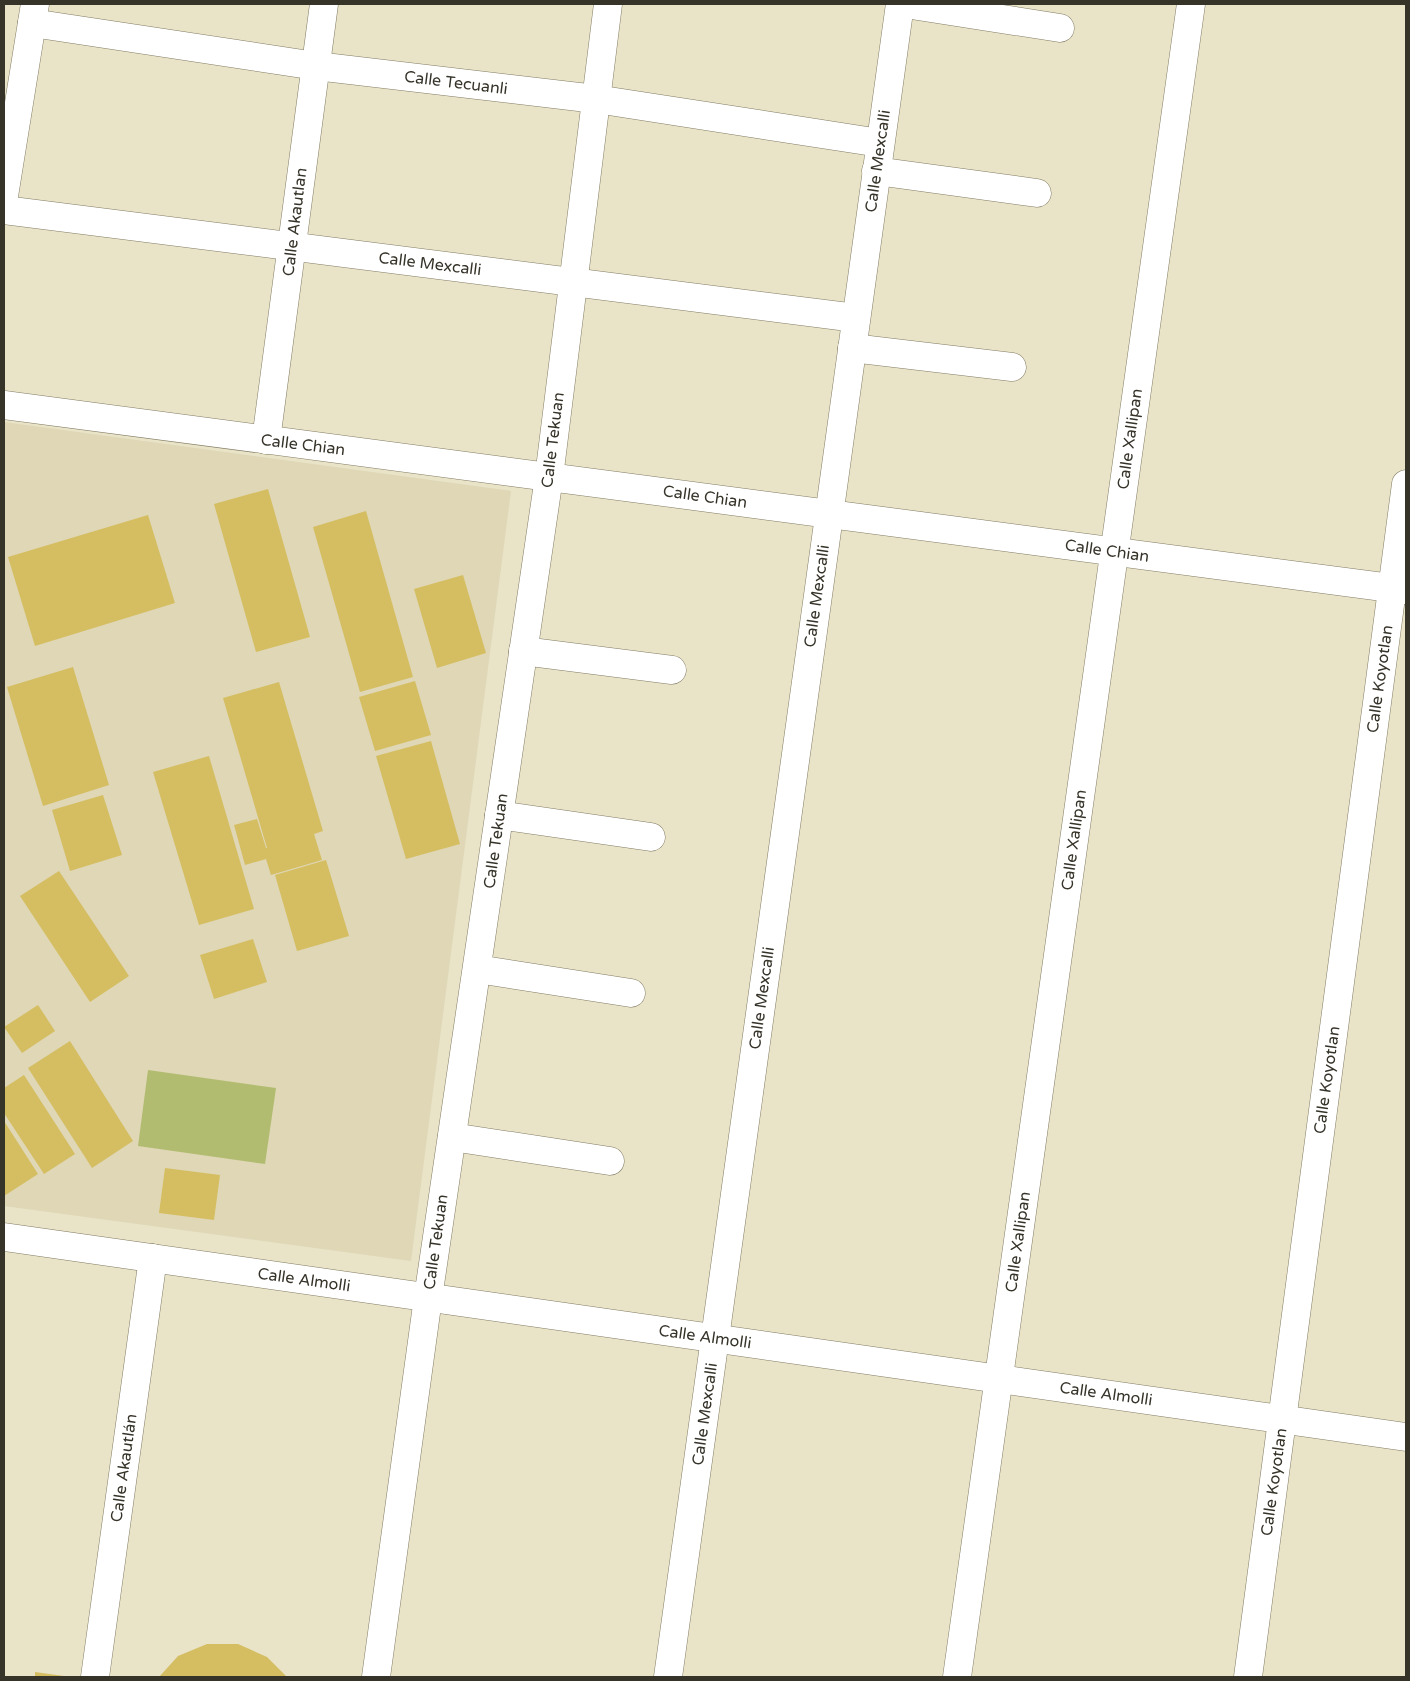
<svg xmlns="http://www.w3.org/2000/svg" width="1410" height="1681" font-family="'Varela Round',sans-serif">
	<rect width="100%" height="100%" fill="#e9e3c8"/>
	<path fill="#dfd7b5" d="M4,422l507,69 -100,770 -407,-55z"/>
	<path fill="#b2bc71" d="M148,1070l128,18 -11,76 -127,-18z"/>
	<g fill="#d5be62">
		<path d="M268,489l42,148 -54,15 -42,-148z"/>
		<path d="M366,511l47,166 -53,15 -47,-165z"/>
		<path d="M148,515l27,88 -140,43 -27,-89z"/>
		<path d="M463,575l23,78 -49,15 -23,-79z"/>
		<path d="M73,667l36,118 -66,21 -36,-119z"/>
		<path d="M415,681l16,54 -56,16 -16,-54z"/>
		<path d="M279,682l44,149 -9,3 8,26 -51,15 -5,-16 -21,6 -11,-40 23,-6 9,29h1l-44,-150z"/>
		<path d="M431,741l29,103 -54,15 -30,-103z"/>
		<path d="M209,756l45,153 -55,16 -46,-153z"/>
		<path d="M103,795l19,60 -52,16 -18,-61z"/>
		<path d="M326,860l23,76 -52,15 -22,-76z"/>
		<path d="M59,871l70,105 -39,26 -70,-106z"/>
		<path d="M253,939l14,43 -53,17 -14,-44z"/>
		<path d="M38,1005l17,26 -33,22 -18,-26z"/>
		<path d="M70,1041l63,100 -41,27 -64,-100z"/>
		<path d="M24,1075l51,79 -31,20 -40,-61v-25z"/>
		<path d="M4,1121l34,53 -34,22z"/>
		<path d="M165,1168l55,7 -6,45 -55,-7z"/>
		<path d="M207,1644h31l29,13 20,20h-128l19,-21z"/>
		<path d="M35,1672l29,4v1h-29z"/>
	</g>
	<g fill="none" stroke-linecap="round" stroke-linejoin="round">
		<g stroke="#827c64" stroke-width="29">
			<g id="street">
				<path d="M905,4l155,24"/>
				<path d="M32,23l284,43 280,33 284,44"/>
				<path d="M876,171l161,22"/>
				<path d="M4,196l31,-192"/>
				<path d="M4,210l852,108"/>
				<path d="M852,348l160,19"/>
				<path d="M4,405l1402,185"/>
				<path d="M266,440l58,-436"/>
				<path d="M523,651l149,19"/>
				<path d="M499,815l152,22"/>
				<path d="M477,969l154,24"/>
				<path d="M452,1137l158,24"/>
				<path d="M4,1237l1402,200"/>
				<path d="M95,1677l58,-419"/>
				<path d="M376,1677l52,-379 121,-821 59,-473"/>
				<path d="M668,1677l232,-1673"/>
				<path d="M957,1677l234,-1673"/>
				<path d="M1248,1677l158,-1193"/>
			</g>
		</g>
		<use href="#street" stroke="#fff" stroke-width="28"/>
	</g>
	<g text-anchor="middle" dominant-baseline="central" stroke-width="4" stroke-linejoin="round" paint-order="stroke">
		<g font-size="16" fill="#363329" stroke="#fff">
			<text transform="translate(456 83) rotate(7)">Calle Tecuanli</text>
			<text transform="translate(878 161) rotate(-82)">Calle Mexcalli</text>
			<text transform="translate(295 222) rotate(-83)">Calle Akautlan</text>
			<text transform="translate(430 264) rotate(7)">Calle Mexcalli</text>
			<text transform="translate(1130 439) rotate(-82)">Calle Xallipan</text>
			<text transform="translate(553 440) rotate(-83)">Calle Tekuan</text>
			<text transform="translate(303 445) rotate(7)">Calle Chian</text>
			<text transform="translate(705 497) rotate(8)">Calle Chian</text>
			<text transform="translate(1107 551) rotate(8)">Calle Chian</text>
			<text transform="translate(817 596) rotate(-82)">Calle Mexcalli</text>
			<text transform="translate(1380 679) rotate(-82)">Calle Koyotlan</text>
			<text transform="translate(1074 840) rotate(-82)">Calle Xallipan</text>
			<text transform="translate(496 841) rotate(-82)">Calle Tekuan</text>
			<text transform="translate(762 998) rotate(-82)">Calle Mexcalli</text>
			<text transform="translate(1327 1080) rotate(-82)">Calle Koyotlan</text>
			<text transform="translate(436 1242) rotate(-82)">Calle Tekuan</text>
			<text transform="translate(1018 1242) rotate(-82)">Calle Xallipan</text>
			<text transform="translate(304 1280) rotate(8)">Calle Almolli</text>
			<text transform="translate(705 1337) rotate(8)">Calle Almolli</text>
			<text transform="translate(1106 1394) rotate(8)">Calle Almolli</text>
			<text transform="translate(705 1414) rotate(-82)">Calle Mexcalli</text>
			<text transform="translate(124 1468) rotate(-82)">Calle Akautlán</text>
			<text transform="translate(1274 1482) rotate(-82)">Calle Koyotlan</text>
		</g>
	</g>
	<rect width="1410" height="1681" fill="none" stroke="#363329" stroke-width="10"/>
</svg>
